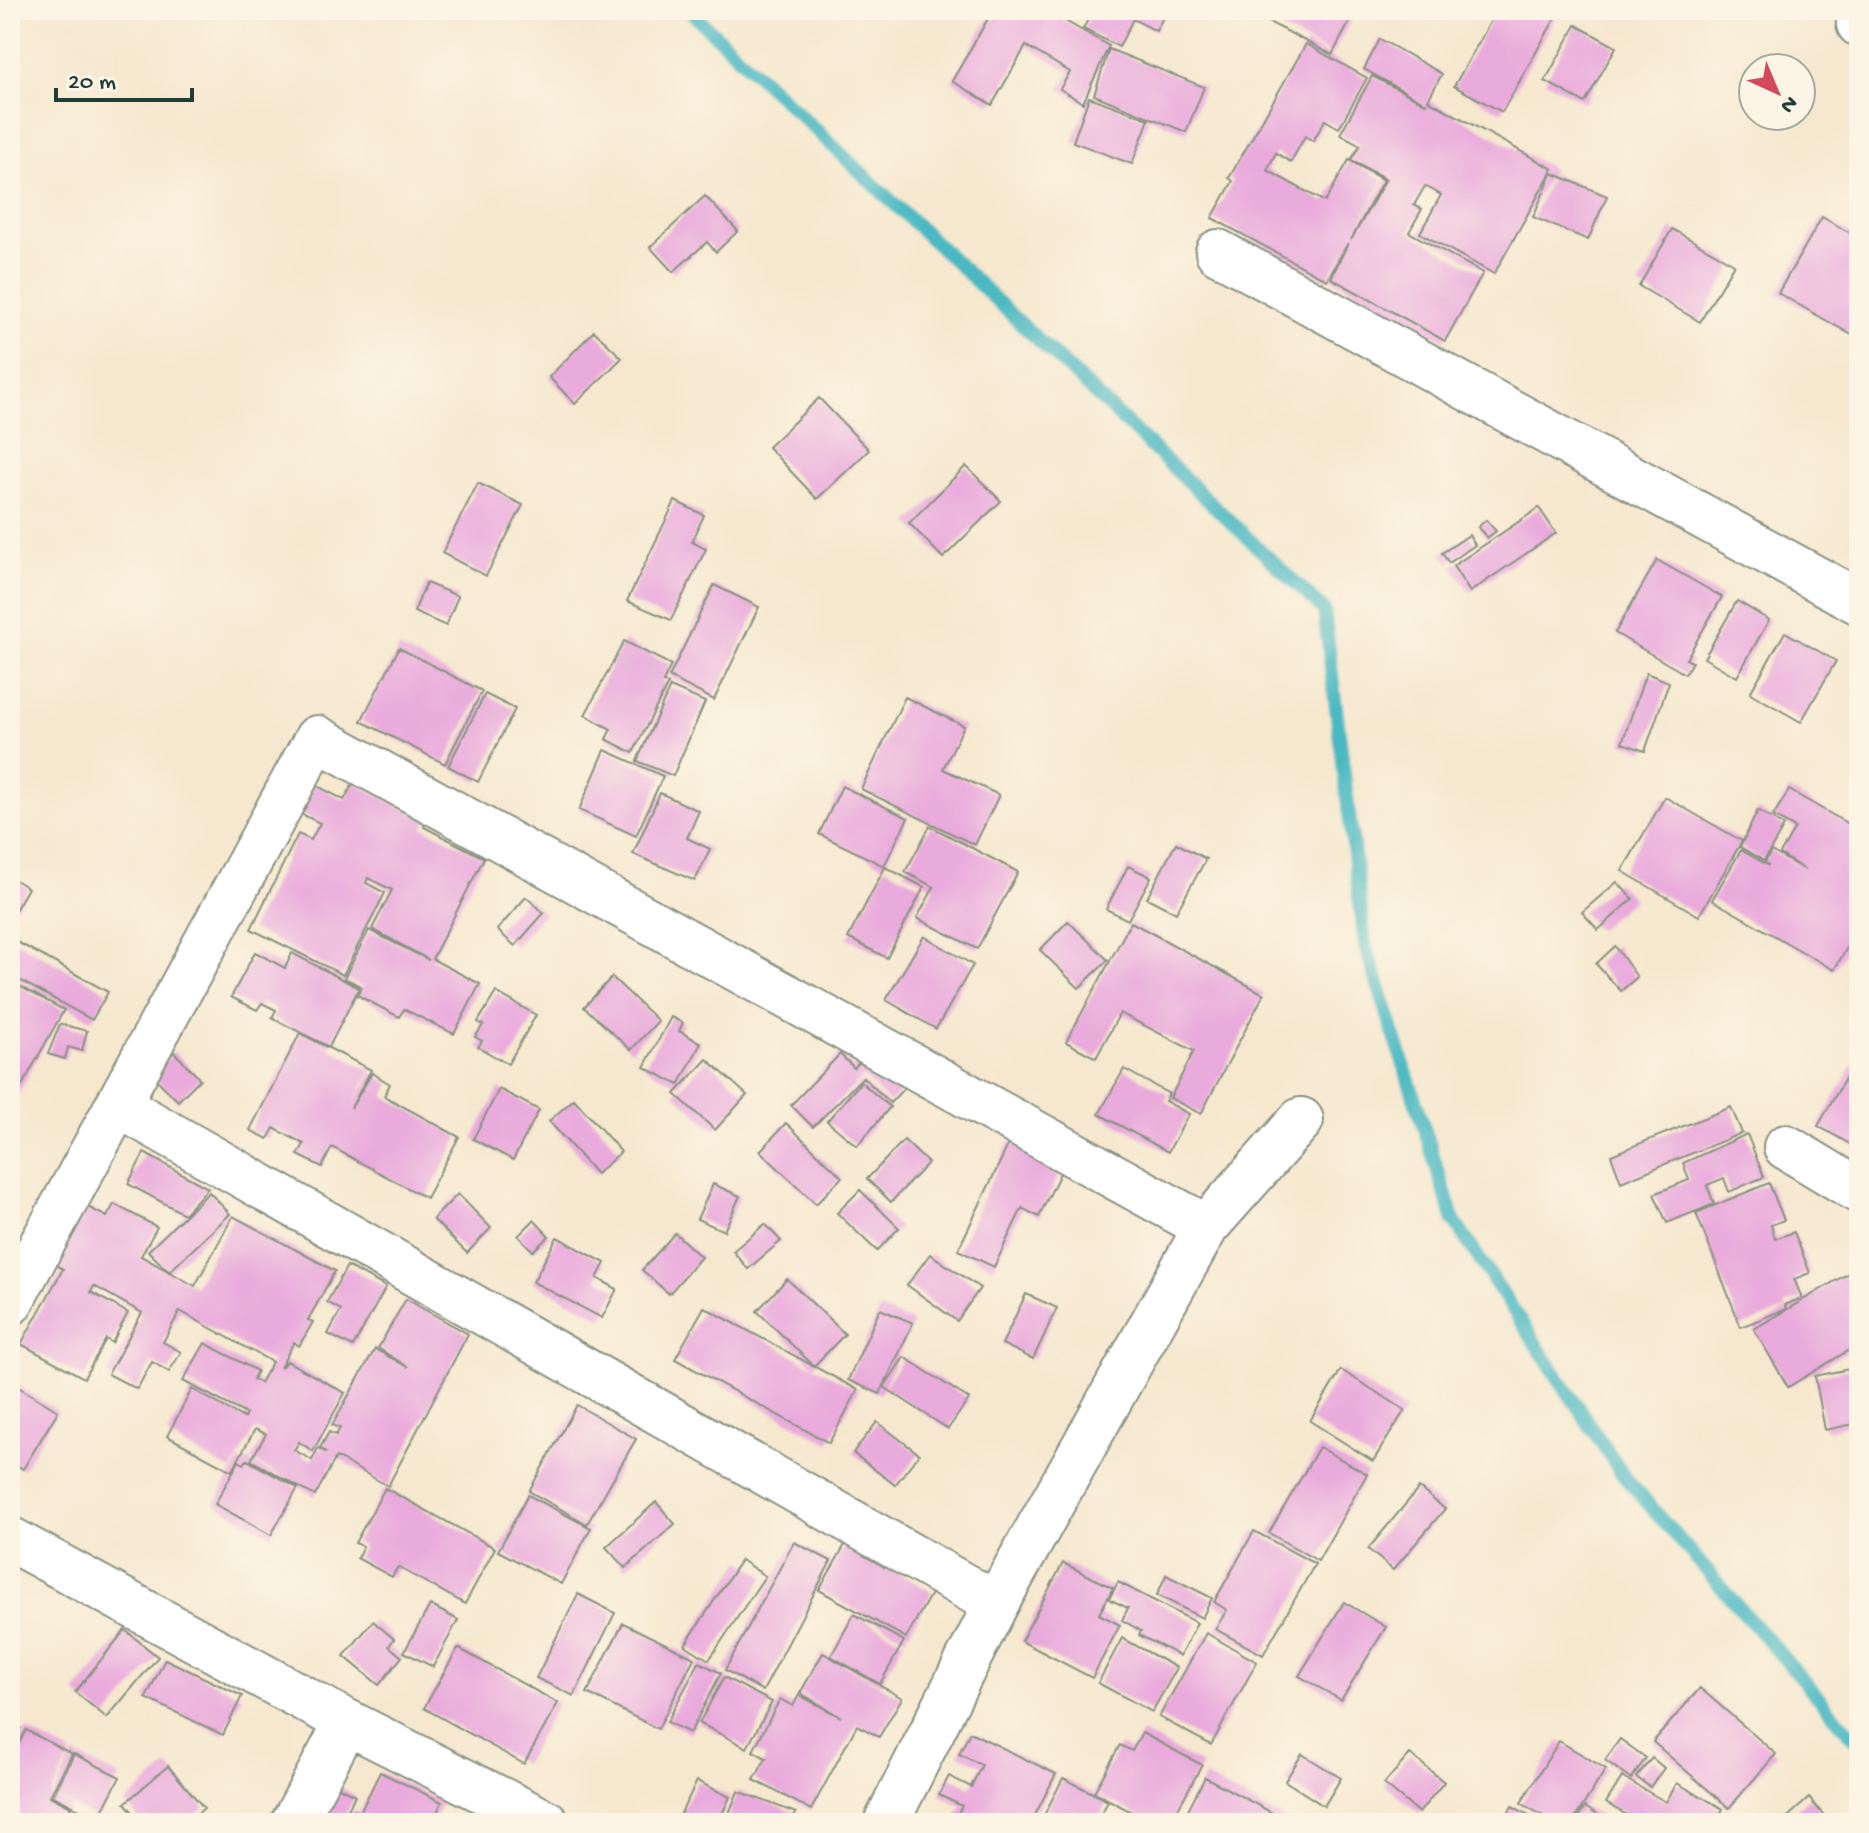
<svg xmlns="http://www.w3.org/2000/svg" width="1869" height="1833" font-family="'Gochi Hand',sans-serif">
	<rect width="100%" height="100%" fill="#fcf5e5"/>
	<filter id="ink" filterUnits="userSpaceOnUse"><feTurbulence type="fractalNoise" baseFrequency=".0125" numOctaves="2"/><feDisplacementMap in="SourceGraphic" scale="16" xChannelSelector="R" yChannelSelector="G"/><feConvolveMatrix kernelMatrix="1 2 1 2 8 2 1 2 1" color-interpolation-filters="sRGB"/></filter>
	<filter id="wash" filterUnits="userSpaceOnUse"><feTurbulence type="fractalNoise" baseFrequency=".006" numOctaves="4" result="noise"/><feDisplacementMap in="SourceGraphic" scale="32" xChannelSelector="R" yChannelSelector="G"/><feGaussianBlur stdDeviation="1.8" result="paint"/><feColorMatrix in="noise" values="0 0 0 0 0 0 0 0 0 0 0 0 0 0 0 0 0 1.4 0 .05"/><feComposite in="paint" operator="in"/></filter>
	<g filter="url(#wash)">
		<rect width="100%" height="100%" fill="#f6e8cf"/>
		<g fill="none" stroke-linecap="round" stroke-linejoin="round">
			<path stroke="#4ab8c2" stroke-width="14" d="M689,10l635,600 41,334 89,277 169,254 236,269"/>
		</g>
		<g id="blocks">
			<g fill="#e9aadc">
				<path d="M1000,10h46l63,36 -26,57 -23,-14 10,-17 -44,-26 -34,59 -40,-24 37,-64 5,3z"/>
				<path d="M1093,10h74l-11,21 -23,-12 -14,28 -36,-18z"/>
				<path d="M1246,10h110l-24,45z"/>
				<path d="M1497,10h63l-58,102 -48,-26z"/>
				<path d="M1576,25l40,22 -31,56 -40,-22z"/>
				<path d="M1380,39l62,35 -14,26 125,69 -59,105 -74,-41 21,-38 -16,-9 -11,19 8,4 -13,23 74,41 -38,68 -114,-63 17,-35 -21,37 -115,-62 21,-37 -4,-3 77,-134 61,34 -28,50 -14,-8 -12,21 -8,-5 -14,26 -15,-9 -9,17 58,32 24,-42 34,20 -32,60 35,-61 -35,-19 9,-15 -20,-11 32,-58 55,28 -63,-35z"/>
				<path d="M1109,49l95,38 -18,45 -92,-37z"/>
				<path d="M1089,97l60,22 -17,45 -59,-22z"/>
				<path d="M1552,173l55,23 -19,44 -55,-23z"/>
				<path d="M705,196l33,35 -22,21 -9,-10 -34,30 -23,-25z"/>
				<path d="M1822,217l37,21v101l-81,-46z"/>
				<path d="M1672,229l62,35 -34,58 -61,-36z"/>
				<path d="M594,331l28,27 -47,46 -26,-27z"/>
				<path d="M819,398l50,52 -52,49 -49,-52z"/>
				<path d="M966,466l35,35 -58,57 -34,-35z"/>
				<path d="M478,483l45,22 -37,71 -44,-23z"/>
				<path d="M675,501l29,14 -12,27 14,7 -35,71 -44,-19z"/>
				<path d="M1539,508l17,25 -86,59 -17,-26z"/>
				<path d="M1486,520l10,11 -9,7 -9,-11z"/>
				<path d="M1469,535l6,10 -26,18 -7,-10z"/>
				<path d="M1657,560l65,37 -36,62 6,3 -7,12 -70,-41z"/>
				<path d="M426,583l32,13 -12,30 -32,-14z"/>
				<path d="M714,585l45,22 -45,93 -45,-23z"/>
				<path d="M1737,601l32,19 -32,57 -33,-19z"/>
				<path d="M1785,632l51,29 -35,61 -51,-29z"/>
				<path d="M624,641l47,24 -8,17 5,2 -35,69 -27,-14 5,-10 -26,-14z"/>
				<path d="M399,648l83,43 -37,73 -84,-43z"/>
				<path d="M1646,673l23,9 -24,69 -23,-8z"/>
				<path d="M670,687l35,15 -32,74 -36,-15z"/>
				<path d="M485,694l30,15 -37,73 -30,-16z"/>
				<path d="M905,697l59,29 -21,43 56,26 -24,50 -114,-56z"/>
				<path d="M605,750l58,26 -27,60 -57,-26z"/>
				<path d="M354,782l73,38 -3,7 60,31 -52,101 48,25 -26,50 -50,-25 -5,8 -42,-22 5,-8 -18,-9 25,-48 60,30 -57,-31 20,-39 -24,-12 -2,5 19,10 -42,82 -92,-46 47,-95 13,6 9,-17 -21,-10 15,-29 30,16z"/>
				<path d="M842,786l66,32 -24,48 -65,-32z"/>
				<path d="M1789,790l70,40v97l-25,43 -122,-70 29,-50 28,16 -4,-4 6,-11 34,19 -25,-16 15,-26 -22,-12z"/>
				<path d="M660,793l39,18 -12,27 23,11 -15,32 -62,-27z"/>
				<path d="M1665,797l77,44 -43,75 -77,-45z"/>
				<path d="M1758,810l26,16 -20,35 -24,-14z"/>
				<path d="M930,826l88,46 -41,77 -60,-31 17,-31 -29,-15z"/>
				<path d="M1176,843l30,16 -30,54 -29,-15z"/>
				<path d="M1128,866l23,11 -23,43 -22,-11z"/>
				<path d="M885,867l39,20 -37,71 -39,-20z"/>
				<path d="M10,877l18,11 -18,31z"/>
				<path d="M1617,882l16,17 -35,31 -16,-18z"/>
				<path d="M526,897l18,16 -29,33 -18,-16z"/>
				<path d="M1068,921l40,39 -29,28 -39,-38z"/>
				<path d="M1131,922l133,72 -63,120 -31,-16 24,-47 -74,-38 -24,45 -30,-16z"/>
				<path d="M924,936l49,29 -37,64 -50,-29z"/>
				<path d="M10,938l98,54 -16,28 -82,-45z"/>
				<path d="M1615,946l22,31 -16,14 -25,-27z"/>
				<path d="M255,952l30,16 7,-15 67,35 -30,59 -57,-29 4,-8 -14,-7 -5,7 -26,-13z"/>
				<path d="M612,977l46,44 -27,29 -47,-43z"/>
				<path d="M10,981l54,29 -50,90 -4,-2z"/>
				<path d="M496,992l40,23 -28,49 -30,-17 4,-6 -7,-4 8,-12 -5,-3z"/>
				<path d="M671,1017l12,6 -4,8 22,12 -22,42 -35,-18z"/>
				<path d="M60,1024l27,7 -5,20 -14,-4 -3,12 -17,-5z"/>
				<path d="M300,1033l71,37 -20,38 21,-35 18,11 -6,12 75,41 -33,61 -94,-51 -10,20 -24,-12 6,-11 -30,-16 -6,11 -18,-9z"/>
				<path d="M871,1050l36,35 -17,18 -27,-26 -50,50 -22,-22 49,-51 14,14z"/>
				<path d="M174,1052l26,27 -22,22 -27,-27z"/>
				<path d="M1859,1054v95l-41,-23z"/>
				<path d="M707,1059l40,36 -32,35 -40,-36z"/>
				<path d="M1124,1069l45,25 -4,7 24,13 -21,38 -69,-38z"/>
				<path d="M861,1082l29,25 -33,39 -30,-25z"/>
				<path d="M499,1089l40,21 -26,50 -40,-21z"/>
				<path d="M574,1099l47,53 -25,22 -47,-53z"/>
				<path d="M1731,1107l11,26 -121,49 -10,-27z"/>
				<path d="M786,1123l56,54 -26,27 -56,-53z"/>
				<path d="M1747,1134l17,43 -35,15 -5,-14 -17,7 7,19 -47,19 -13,-29 35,-14 -6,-17z"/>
				<path d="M904,1140l24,23 -37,39 -24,-23z"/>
				<path d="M1010,1141l53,26 -24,50 -17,-9 -28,59 -36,-17z"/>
				<path d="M144,1153l64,35 -24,26 -56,-30z"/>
				<path d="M1769,1183l15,37 -13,5 4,14 19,-7 16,41 -16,6 8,19 -17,7 1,4 -45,18 -45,-114z"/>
				<path d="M713,1184l27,12 -16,35 -27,-12z"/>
				<path d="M860,1190l39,38 -22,23 -40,-38z"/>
				<path d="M209,1192l21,22 -61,58 -21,-21z"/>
				<path d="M458,1194l33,34 -24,25 -34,-34z"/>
				<path d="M114,1204l43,23 -16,29 54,30 38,-70 102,55 -27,49 5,2 -14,24 -5,-4 -14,26 7,-7 58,32 -32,58 -14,-9 -5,8 18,10 6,-12 9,5 -7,-5 9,-16 7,3 4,-7 -8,-3 43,-76 33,18 -30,-19 28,-49 62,35 -80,152 -52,-29 -21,39 -64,-36 15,-26 -11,-5 -23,42 -65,-35 25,-47 52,29 2,-4 -63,-33 22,-38 52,28 -4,8 7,4 12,-21 -92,-51 -17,31 18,10 -12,20 -17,-10 -15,27 -29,-15 34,-61 -48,-27 -3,6 37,21 -16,30 -6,-4 -22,39 -63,-34 42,-75 -9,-5 32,-58 21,11z"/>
				<path d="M534,1220l15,16 -16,15 -15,-15z"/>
				<path d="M765,1224l16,17 -33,28 -15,-18z"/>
				<path d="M675,1233l26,24 -32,37 -27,-24z"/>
				<path d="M557,1237l48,26 -8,15 20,11 -15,29 -69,-36z"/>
				<path d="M930,1254l50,34 -23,33 -50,-36z"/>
				<path d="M347,1266l39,21 -33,60 -25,-13 13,-24 -14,-8z"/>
				<path d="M1859,1267v77l-71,43 -34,-58z"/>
				<path d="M787,1279l58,55 -31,32 -57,-55z"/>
				<path d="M1026,1294l31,14 -24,51 -31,-15z"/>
				<path d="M704,1307l154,83 -29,53 -154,-84z"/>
				<path d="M880,1309l33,14 -33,71 -32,-14z"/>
				<path d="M904,1357l65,42 -21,30 -64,-42z"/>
				<path d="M1859,1367v56l-34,7 -10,-54z"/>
				<path d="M1341,1370l64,40 -32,51 -63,-40z"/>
				<path d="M10,1382l48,29 -35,58 -13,-8z"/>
				<path d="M577,1405l59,34 -49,85 -58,-33z"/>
				<path d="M877,1422l42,32 -24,31 -42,-32z"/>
				<path d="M1319,1447l48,27 -49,87 -49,-28z"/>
				<path d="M247,1460l51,28 -27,47 -56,-31 24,-43 5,3z"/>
				<path d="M385,1488l110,60 -30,56 -67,-37 -6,10 -35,-19 6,-12 -8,-3z"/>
				<path d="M1419,1488l26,21 -52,61 -25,-21z"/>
				<path d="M528,1495l63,33 -30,56 -63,-33z"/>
				<path d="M656,1502l19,22 -50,44 -19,-21z"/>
				<path d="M1254,1531l61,33 -52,91 -48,-26 12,-19 -13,-8z"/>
				<path d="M794,1542l37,19 -68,130 -38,-21z"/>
				<path d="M846,1543l86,49 -26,46 -87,-48z"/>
				<path d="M741,1560l24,16 -56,84 -24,-15z"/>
				<path d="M1063,1563l50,25 -14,26 21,11 -28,53 -71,-37z"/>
				<path d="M1166,1575l46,23 -10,20 -45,-23z"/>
				<path d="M1118,1582l79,41 -17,33 -41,-21 2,-4 -19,-11 6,-12 -19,-9z"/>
				<path d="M578,1594l37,19 -41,83 -38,-18z"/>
				<path d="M1344,1602l42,25 -45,73 -42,-24z"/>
				<path d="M430,1605l28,15 -25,47 -29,-15z"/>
				<path d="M854,1614l50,27 -24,43 -49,-28z"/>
				<path d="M373,1621l21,18 -5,7 13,11 -23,28 -35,-29z"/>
				<path d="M623,1623l71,35 -36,71 -71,-36z"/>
				<path d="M125,1630l33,27 -51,61 -32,-26z"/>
				<path d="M1206,1633l51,29 -46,83 -52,-28z"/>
				<path d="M1122,1638l55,30 -25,44 -54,-29z"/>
				<path d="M458,1648l100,55 -34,61 -100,-56z"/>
				<path d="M823,1653l79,45 -23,39 -22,-12 -46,85 -57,-30 12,-22 -13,-7 27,-52 13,7 6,-11 42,22 -41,-24z"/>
				<path d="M165,1659l77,37 -19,39 -77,-37z"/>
				<path d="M699,1662l22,11 -31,60 -23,-11z"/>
				<path d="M724,1677l48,25 -25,46 -48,-25z"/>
				<path d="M1700,1688l76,66 -47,54 -76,-66z"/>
				<path d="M10,1721l11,7 -11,20z"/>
				<path d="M26,1730l46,24 -22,42 21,11 -9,16h-52v-62z"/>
				<path d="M970,1732l86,42 -25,49h-78l9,-17 -23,-11 10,-19 22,11 11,-22 -23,-11z"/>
				<path d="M1142,1733l60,32 -32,58h-18l-58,-31 26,-47 12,6z"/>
				<path d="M1620,1739l26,19 -15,21 -26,-19z"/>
				<path d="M1559,1741l47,28 -34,54h-17l-34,-20z"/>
				<path d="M74,1754l46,23 -22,42 -45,-23z"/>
				<path d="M1302,1754l39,24 -17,28 -39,-25z"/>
				<path d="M1410,1754l34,28 -25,31 -35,-29z"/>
				<path d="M1652,1758l12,10 -14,19 -14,-10z"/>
				<path d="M168,1766l36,42 -13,12 2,3h-51l-17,-20z"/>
				<path d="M380,1772l62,30 -10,21h-48l-24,-11z"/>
				<path d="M1205,1777l86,46h-110z"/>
				<path d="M1622,1777l44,25 11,-19 46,26 -8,14h-74l-35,-20z"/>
				<path d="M1063,1778l45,23 -11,22h-57z"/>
				<path d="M697,1781l33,16 -12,26h-42z"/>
				<path d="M331,1783l24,12 -13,28h-30z"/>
				<path d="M738,1791l58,22 -4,10h-67z"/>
				<path d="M1809,1798l17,20 -5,5h-40z"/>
				<path d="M1512,1806l32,17h-41z"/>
				<path d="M1585,1807l26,16h-37z"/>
				<path d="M354,1810l7,3 19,10h-33z"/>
			</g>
		</g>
	</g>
	<g filter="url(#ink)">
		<use href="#blocks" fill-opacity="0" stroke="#8a9282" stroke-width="2"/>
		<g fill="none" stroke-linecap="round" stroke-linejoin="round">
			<g stroke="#8a9282" stroke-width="48">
				<g id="minor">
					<path d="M1858,10l1,14"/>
					<path d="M1218,252l641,350"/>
					<path d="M120,1106l876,498"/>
					<path d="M1786,1147l73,44"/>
					<path d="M10,1303l307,-565 889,489"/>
					<path d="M10,1539l337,183 200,101"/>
					<path d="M293,1823l54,-101"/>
					<path d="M886,1823l110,-219 210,-377 95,-107"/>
				</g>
			</g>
			<use href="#minor" stroke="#fff" stroke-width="44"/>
		</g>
	</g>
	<rect width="1869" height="1833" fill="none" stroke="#fcf5e5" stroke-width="40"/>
	<g transform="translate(1777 92) rotate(136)"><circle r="38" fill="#fcf5e5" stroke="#a4ab9e" stroke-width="2"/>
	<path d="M0-6L14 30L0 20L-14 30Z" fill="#d1495b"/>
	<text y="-12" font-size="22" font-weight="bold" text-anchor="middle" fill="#1f3d34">N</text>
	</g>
	<path d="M56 88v12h136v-12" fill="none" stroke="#1f3d34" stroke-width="4"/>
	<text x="68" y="88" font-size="24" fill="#1f3d34" stroke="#fcf5e5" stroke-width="6" paint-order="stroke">20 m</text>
</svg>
